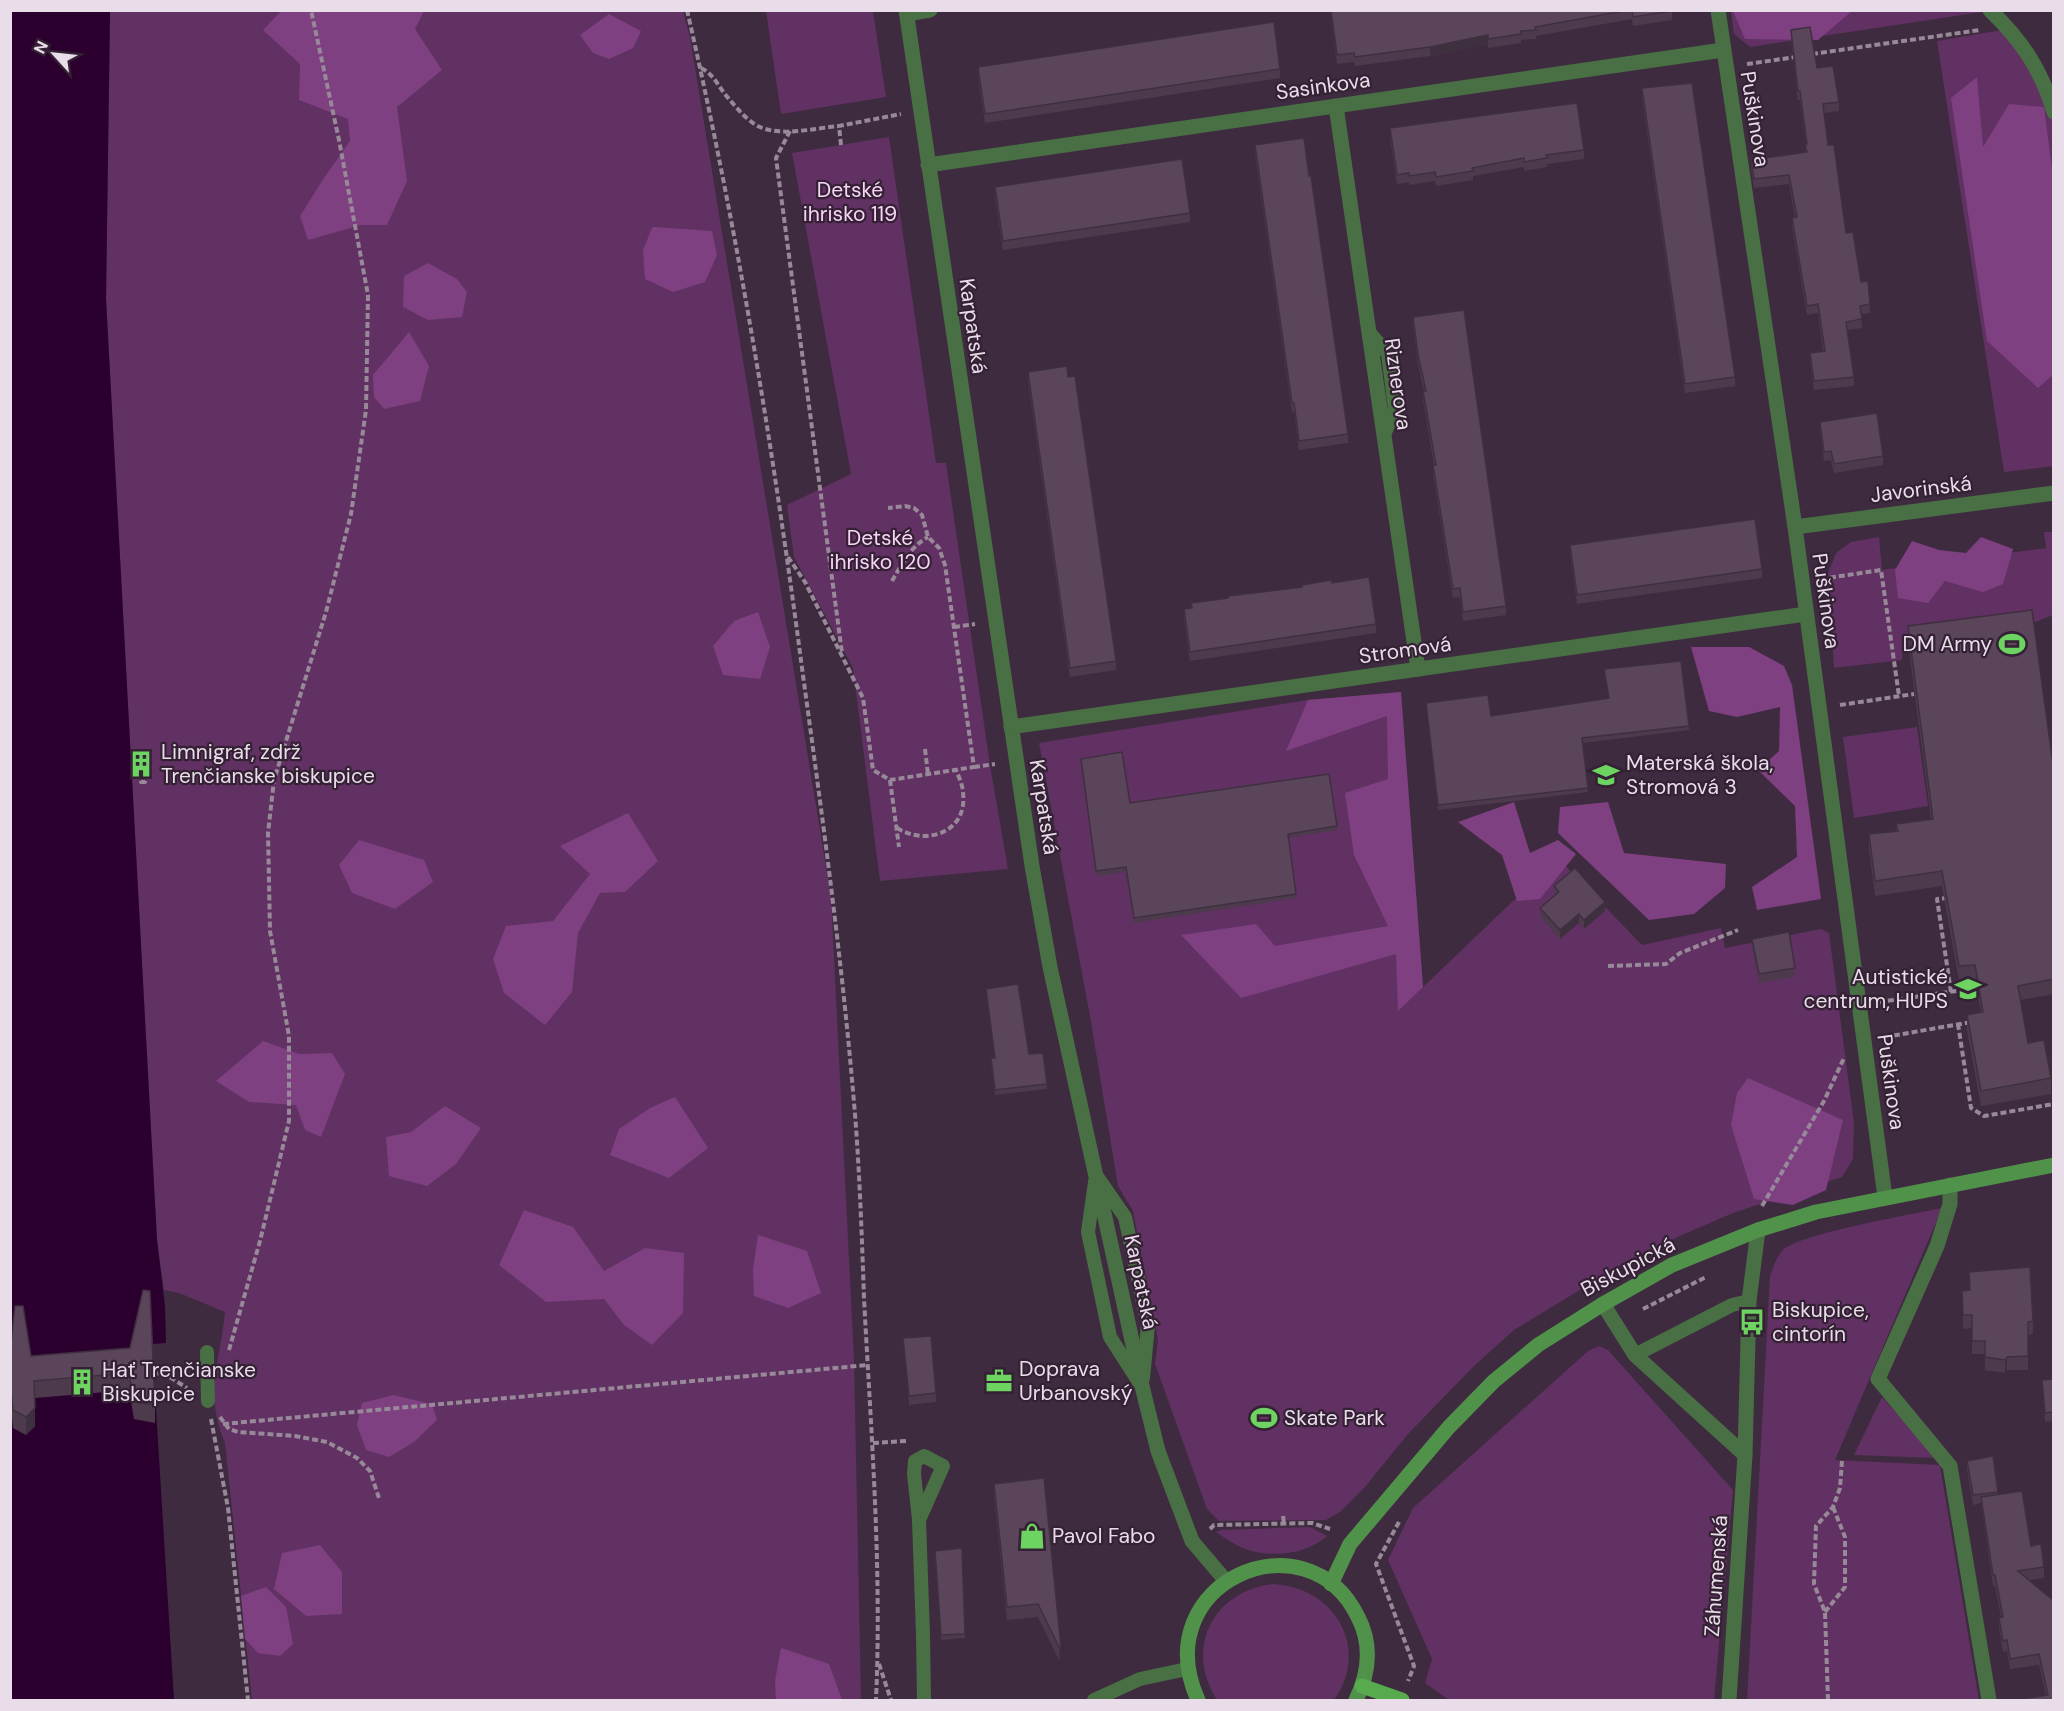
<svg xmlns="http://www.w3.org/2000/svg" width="2064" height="1711" font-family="'DM Sans',sans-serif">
	<rect width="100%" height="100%" fill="#3e2b3f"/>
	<g fill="#603162">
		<path d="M1981,10l1,2 -232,35 -16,-13 -3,-23z"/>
		<path d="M110,11h573l7,26 141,860 23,462 7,341h-609l-27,-257c-21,-49 -5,-81 0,-131l-46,-19 -15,-3 -7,-50 -51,-941z"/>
		<path d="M766,11h107l13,86 -105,17z"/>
		<path d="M2008,29l42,70 4,24v343l-50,6 -67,-431z"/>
		<path d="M889,137l47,326h10l44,302 18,104 -128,12 -27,-213 -59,-111 -7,-52 64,-31 -59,-321z"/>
		<path d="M2044,532h9v83l-23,9 -127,11 -1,25 -68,8 -6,-95 8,-20 15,-11 28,-5 3,33 164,-22z"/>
		<path d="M1401,692l22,295 135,-129 84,87 79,-17 4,20 96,-19 8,4 25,190 -1,36 -11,18 -109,36 -51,22 -53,25 -115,70 -41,37 -65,67 -43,53 -25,25 -14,8 -107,1 -12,-12 -52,-145 3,-24 -25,-129 -15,-25 -28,-170 -51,-273 269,-43z"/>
		<path d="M1917,727l11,79 -74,12 -11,-81z"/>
		<path d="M1942,1208l-107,252 105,5 39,235h-232l23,-424c3,-8 6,-18 12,-25 14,-17 132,-37 160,-43z"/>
		<path d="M1599,1346l9,4 125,140 -19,210h-265l-24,-17 7,-24 -44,-99 25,-52 175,-157z"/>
		<path d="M1882,1397l55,61 -83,-3z"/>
		<path d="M1310,1527l17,9c-21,19 -56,22 -82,13 -10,-4 -20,-11 -29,-17l5,-2z"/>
		<path d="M1272,1584c62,2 99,64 62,116h-117c-33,-51 -5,-108 55,-116z"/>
	</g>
	<g fill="#7e4080">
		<path d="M282,10l142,1 -9,18 27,41 -45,37 10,74 -20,44h-26l-53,15 -8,-24 24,-38 26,-37 -2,-22 -49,-19 1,-36 -37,-34z"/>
		<path d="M1733,11h119l-34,29 -73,-1z"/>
		<path d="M609,14l32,17 -8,17 -24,11 -16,-6 -13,-18z"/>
		<path d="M1977,77l6,70 26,-43 35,3 10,77v190l-16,14 -51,-47 -36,-243z"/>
		<path d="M654,227l58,4 5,24 -12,27 -32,10 -28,-13 -2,-29 9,-22z"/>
		<path d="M428,263l29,16 10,13 -5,25 -34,3 -25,-13 1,-31z"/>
		<path d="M409,332l20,34 -9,35 -36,8 -10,-12 -1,-22z"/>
		<path d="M1981,537l32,12 -10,35 -20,8 -38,-11 -17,22 -30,-5 -3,-28 17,-29 27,9 27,3z"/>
		<path d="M758,612l12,35 -10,32 -37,-4 -10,-29 21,-25z"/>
		<path d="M1691,647h58l35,19 8,19 29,214 -64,11 -5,-23 45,-30 -2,-51 -37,-36 21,-19 1,-44 -43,10 -28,-6z"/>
		<path d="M1401,692l22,295 -25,24 -2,-57 -155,44 -60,-63 75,-11 19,22 113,-20 -34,-71 -9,-62 43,-14 -1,-63 -101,35 22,-51z"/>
		<path d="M1514,802l16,51 28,-13 18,14 -36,45 -23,2 -15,-46 -44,-33z"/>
		<path d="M1608,802l16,51 102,11 -1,24 -31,26 -45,6 -91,-87 2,-26z"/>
		<path d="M628,813l30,48 -33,31 -25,1 -22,40 -6,59 -27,33 -41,-32 -11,-34 13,-33 47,-5 37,-47 -30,-28z"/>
		<path d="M359,840l65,20 9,22 -38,27 -43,-16 -13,-28z"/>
		<path d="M263,1041l36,13 33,-1 13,21 -24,63 -16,-7 -9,-25 -47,-3 -33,-21z"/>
		<path d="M1748,1078l95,42 -17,70 -33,15 -39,-6 -23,-74 6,-32z"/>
		<path d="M675,1097l33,51 -39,30 -59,-23 9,-26 31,-21z"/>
		<path d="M445,1106l36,22 -25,36 -29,22 -38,-10 -3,-39 25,-5z"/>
		<path d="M524,1210l49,17 31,44 41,-23 39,5 -1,60 -31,32 -28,-20 -20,-26 -58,3 -47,-37z"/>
		<path d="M758,1235l49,16 14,42 -33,15 -34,-12 -1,-27z"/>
		<path d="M393,1395l39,9 5,16 -23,22 -25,15 -23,-7 -9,-25 5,-22z"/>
		<path d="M320,1545l22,27v42l-36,2 -32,-27 8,-36z"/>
		<path d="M266,1587l20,20 7,37 -13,12 -22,-3 -13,-14 -4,-43z"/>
		<path d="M781,1648l48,16 13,36h-66l-1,-19z"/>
	</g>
	<path fill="#2b002e" d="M11,11h99l-4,288 51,941 8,66 1,37 -14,1 22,356h-163z"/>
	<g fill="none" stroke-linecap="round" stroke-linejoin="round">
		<g stroke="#988999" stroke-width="4" stroke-dasharray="6 3" stroke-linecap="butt">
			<path d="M687,10c50,217 86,438 115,658 21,153 42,306 54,459 4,57 6,114 8,171 7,134 18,269 12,402"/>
			<path d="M1812,54l168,-24"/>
			<path d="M1747,64l49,-7"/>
			<path d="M701,68c13,6 18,20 28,31 8,9 19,23 31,28 23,10 55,1 79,-1"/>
			<path d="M790,131l-14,27 66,495"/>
			<path d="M841,145l-2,-19 62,-12"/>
			<path d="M788,557l17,25 58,116 10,72 17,10 84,-13 -29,-202 -6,-17 -11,-11 -6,-22 -8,-7 -9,-2 -17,2"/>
			<path d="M1821,579l60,-9 18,126"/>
			<path d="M892,581c10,-17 18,-34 36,-44"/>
			<path d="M954,627l21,-3"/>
			<path d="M1840,705l74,-11"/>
			<path d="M925,749l3,25"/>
			<path d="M974,767l21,-3"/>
			<path d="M141,772v10h4v-8"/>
			<path d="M890,780l9,67"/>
			<path d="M897,828c28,18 71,5 66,-35 0,-7 -4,-16 -7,-23"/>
			<path d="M1948,898l-11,1 14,93"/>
			<path d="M1608,966l58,-2 14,-11 58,-23"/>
			<path d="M1879,1002l98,-14"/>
			<path d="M1958,1024l13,84 13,8 70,-12"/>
			<path d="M1885,1037l87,-15"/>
			<path d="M1762,1206l62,-105 20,-43"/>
			<path d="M1643,1309l63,-32"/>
			<path d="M229,1350l31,-109 29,-120v-85l-19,-105 -2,-98 6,-53 52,-168 25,-98 15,-104 2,-115 -29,-155 -28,-130"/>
			<path d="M153,1373l12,1 22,14"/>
			<path d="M220,1417l9,12 9,3 57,4 32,6 30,16 13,13 9,27"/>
			<path d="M211,1419l17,89 20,192"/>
			<path d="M223,1424l645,-59"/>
			<path d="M873,1443l33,-2"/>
			<path d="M1283,1516l1,8"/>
			<path d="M1399,1522l-23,42 38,102 -6,15"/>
			<path d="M1210,1529l4,-4 98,-2 18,6"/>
			<path d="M1825,1612l20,-25v-50l-12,-30"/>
			<path d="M879,1664l12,36"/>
			<path d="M1828,1700l-3,-88 -11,-28 2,-58 17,-19 7,-19 2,-27"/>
		</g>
		<g stroke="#497044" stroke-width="14">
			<path d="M1369,332l19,22 7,54 -11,27"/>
			<path d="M1098,1178l27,39 23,108 -5,53"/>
			<path d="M1095,1182l-7,50 22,105 29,45"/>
			<path d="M207,1352l1,49"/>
			<path d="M1635,1355l97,-50 17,-4"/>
			<path d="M919,1520l24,-54 -19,-10 -9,5 -1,13 5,46 4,114 1,66"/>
			<path d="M1094,1700l46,-21 47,-10"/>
		</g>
		<g stroke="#497044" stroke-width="15">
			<path d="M906,10l126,856 18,101 92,419 16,65 34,90 34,40"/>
			<path d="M1718,10l77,517 90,670"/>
			<path d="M1990,10c32,31 51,59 64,102"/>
			<path d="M907,14l23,-4"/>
			<path d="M1336,106l82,563"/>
			<path d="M928,165l795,-115"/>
			<path d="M1795,527l259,-34"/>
			<path d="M1011,727l795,-113"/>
			<path d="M1950,1185v19l-13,42 -59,133 72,87 39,234"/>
			<path d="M1603,1304l32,51 110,100"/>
			<path d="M1729,1700l16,-245 4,-154 9,-71"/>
		</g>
		<g stroke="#51924a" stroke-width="15">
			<path d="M1331,1584l19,-40 99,-117 45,-46 44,-36 65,-41 69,-39 86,-35 58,-18 238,-47"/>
			<path d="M1198,1700c-53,-118 109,-188 160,-83 14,27 11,56 -2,83"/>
		</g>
		<path stroke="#57ab4e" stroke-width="15" d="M1362,1686l40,14"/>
	</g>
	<g fill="#4d3b4d">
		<path d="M1330,10h342v10l-39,6 -1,-7 -96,17v3l-15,1v3l-33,5v-4l-58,12 -75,10 -1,-4 -17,2z"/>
		<path d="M1791,30l48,72v9l-15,2 4,32 18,88 15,49 9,22v9l-9,1 1,14 -15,2 7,47v9l-40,4 -4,-28v-9l13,-2 -5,-38 -11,2 -15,-88v-9h3l-6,-34 -35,4 -3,-19v-9l54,-8 1,-8 -6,-44h-2l-7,-62z"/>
		<path d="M978,67l302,2v9l-295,45 -7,-47z"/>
		<path d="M1642,88l93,289v9l-50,7 -43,-296z"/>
		<path d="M1390,128l194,22v9l-37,5v3l-23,4v-4l-51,9v4l-37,6 -1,-5 -26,4v-3l-12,2 -7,-47z"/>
		<path d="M1255,145l54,31 39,258v9l-49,7 -5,-38h-2l-37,-258z"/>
		<path d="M995,187l195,26v9l-187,28 -8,-54z"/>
		<path d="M1413,317l93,289v9l-43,6 -3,-24 -7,1 -20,-124 1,-9 -11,-65 1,-9 -6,-27 -5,-38z"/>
		<path d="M1028,372l40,5 48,284v9l-46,7 -42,-296z"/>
		<path d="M1820,422l63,34v9l-49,8 -3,-13 -7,1 -4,-30z"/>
		<path d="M1570,545l192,24v9l-185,26 -7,-50z"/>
		<path d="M1332,583l44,41v9l-186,28 -6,-43v-9l7,-1v-5z"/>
		<path d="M1908,626l146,146v222l-34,6 8,43 23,35v16l-70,12 -14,-76v-15l14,-3 -6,-32 -16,1 -17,-95 -67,10 -6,-47v-15l27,-3v-7l35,-5 -23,-177z"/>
		<path d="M1604,669l85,57v4l-106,13 5,49 -150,18 -12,-107 65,13 118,-18z"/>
		<path d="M1081,759l49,44 207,23v4l-49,8 8,60 -162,25 -8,-51 -30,4z"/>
		<path d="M1554,886l51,25 -21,18 -5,-6 -19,16 -20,-22v-9l14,-12z"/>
		<path d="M1752,939l43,29v9l-36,6 -7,-35z"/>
		<path d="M986,989l43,65 18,30v5l-52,6 -4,-32v-5h4z"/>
		<path d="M1969,1272l64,49v13l-5,1v35h-21l-2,3 -20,-3v-16h-13v-26l-9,1 -1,-38h7z"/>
		<path d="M903,1338l33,55v9l-27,3z"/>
		<path d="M130,1348l25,57v18l-21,-4 -5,-29 -94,8v28l-9,9 -13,-7 -3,-31v-45l21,4z"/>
		<path d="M2054,1379v42l-9,1 -3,-42z"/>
		<path d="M1967,1461l31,31v2l46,73v11l-15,2 25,121 -8,-6 -7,-30 -29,4 -3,-18 -4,1 -4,-24v-10l2,-1 -6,-31h-2l-12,-83 -8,2 -6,-35z"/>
		<path d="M1044,1478l17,181 -2,1 -21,-43 -31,3 -13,-124v-12z"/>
		<path d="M962,1548l3,90 -24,2 -6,-84z"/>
	</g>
	<g fill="#3f303f">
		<path d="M1488,35v9l-58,12v-9z"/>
		<path d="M1605,902v9l-21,18v-9z"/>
		<path d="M1579,914v9l-19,16v-9z"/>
		<path d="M2007,1357v13l-2,3v-13z"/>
		<path d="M35,1408v18l-9,9v-18z"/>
		<path d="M1059,1647h2v12l-2,1z"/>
	</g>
	<g fill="#5a455a" stroke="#3f303f" stroke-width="1.5">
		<path d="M1331,10h298l-94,17 1,3 -15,1v3l-33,5v-4l-58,12 -75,10 -1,-4 -17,2z"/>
		<path d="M1632,10h40v1l-39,6z"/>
		<path d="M1274,22l6,47 -295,45 -7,-47z"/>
		<path d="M1810,27l7,41 16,-2 6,36 -16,2 5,41h6l12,88 7,-1 8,50 7,-1 2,23 -10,2 2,13 -16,3 8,55 -40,4 -4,-28 15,-2 -7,-47 -11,2 -15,-88 5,-1 -8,-42 -35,4 -3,-19 56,-8 -2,-8h2l-7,-53h-2l-7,-61z"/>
		<path d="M1692,83l43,294 -50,7 -43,-296z"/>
		<path d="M1577,103l7,47 -38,5 1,3 -23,4v-4l-52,10 1,3 -37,6 -1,-5 -26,4v-3l-12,2 -7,-47z"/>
		<path d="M1304,138l5,38h2l37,258 -49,7 -5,-38h-2l-37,-258z"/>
		<path d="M1182,159l8,54 -187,28 -8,-54z"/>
		<path d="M1464,310l42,296 -43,6 -3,-24 -7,1 -20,-124h3l-13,-74h3l-8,-36 -5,-38z"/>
		<path d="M1067,366l1,11 7,-1 41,285 -46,7 -42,-296z"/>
		<path d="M1877,413l6,43 -49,8 -3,-13 -7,1 -4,-30z"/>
		<path d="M1755,519l7,50 -185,26 -7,-50z"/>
		<path d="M1369,577l7,47 -186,28 -6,-43 8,-1 -1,-5 37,-5v-2l74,-9v-2l29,-5 1,3z"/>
		<path d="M2032,610l22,162v207l-36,7 10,57 16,-3 7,38 -70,13 -14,-76 16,-3 -8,-47 -16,1 -17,-95 -67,10 -6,-47 29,-3 -2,-7 37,-5 -25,-193z"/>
		<path d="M1681,661l8,65 -107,12 6,50 -150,17 -12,-102 62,-8 3,21 118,-18 -5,-29z"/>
		<path d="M1122,752l8,51 199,-29 8,52 -49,8 8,60 -162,24 -8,-51 -30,4 -15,-112z"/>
		<path d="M1575,868l30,34 -21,18 -5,-6 -19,16 -20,-22 19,-16 -5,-6z"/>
		<path d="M1789,932l6,36 -36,6 -7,-35z"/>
		<path d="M1018,984l11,70 14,-1 4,31 -52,6 -4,-32h4l-9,-69z"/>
		<path d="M2030,1267l3,54 -5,1v34l-21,1 -2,3 -20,-3v-16h-13v-26h-9l-1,-24 8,-1 -1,-18z"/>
		<path d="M143,1290l7,1 5,114 -21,-3 -5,-29 -95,8 1,27 -9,9 -13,-7 -3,-30v-28l5,-46h8l8,50 99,-8z"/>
		<path d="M931,1336l5,57 -27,3 -6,-58z"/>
		<path d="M2054,1379v33l-9,1 -3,-33z"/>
		<path d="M1993,1456l5,36 -25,3 -6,-34z"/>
		<path d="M1044,1478l17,169h-2l-21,-43 -31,3 -13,-123z"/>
		<path d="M2022,1491l9,55 10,-2 3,23 -26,4 36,30v100h-42l36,-6 -9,-41 -29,5 -3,-19 -4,1 -4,-23 4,-1 -8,-42h-2l-12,-78z"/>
		<path d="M962,1548l3,86 -24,1 -6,-84z"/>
	</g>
	<defs>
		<g id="stadium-bare" transform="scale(2.07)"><path d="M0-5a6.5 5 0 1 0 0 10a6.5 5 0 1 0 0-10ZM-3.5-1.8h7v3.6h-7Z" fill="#6dd361" stroke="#342134" stroke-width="2.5" paint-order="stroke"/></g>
		<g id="building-bare" transform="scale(2.07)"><path d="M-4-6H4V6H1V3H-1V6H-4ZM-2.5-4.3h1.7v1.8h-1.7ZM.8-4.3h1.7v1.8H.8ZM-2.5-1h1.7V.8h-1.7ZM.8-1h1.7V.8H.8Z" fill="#6dd361" stroke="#342134" stroke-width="2.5" paint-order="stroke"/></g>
		<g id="school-bare" transform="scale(2.07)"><path d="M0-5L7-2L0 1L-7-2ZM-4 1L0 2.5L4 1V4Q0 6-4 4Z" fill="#6dd361" stroke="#342134" stroke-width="2.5" paint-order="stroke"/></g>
		<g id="bus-bare" transform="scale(2.07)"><path d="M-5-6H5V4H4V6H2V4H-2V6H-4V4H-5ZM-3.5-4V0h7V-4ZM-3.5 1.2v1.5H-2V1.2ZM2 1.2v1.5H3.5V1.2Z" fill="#6dd361" stroke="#342134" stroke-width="2.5" paint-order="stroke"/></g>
		<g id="office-bare" transform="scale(2.07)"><path d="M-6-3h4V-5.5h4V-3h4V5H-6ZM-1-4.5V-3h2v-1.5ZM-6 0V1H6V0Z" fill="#6dd361" stroke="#342134" stroke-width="2.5" paint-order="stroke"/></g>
		<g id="shop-bare" transform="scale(2.07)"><path d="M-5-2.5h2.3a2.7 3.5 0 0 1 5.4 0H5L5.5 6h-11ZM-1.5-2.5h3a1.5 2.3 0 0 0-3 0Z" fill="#6dd361" stroke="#342134" stroke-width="2.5" paint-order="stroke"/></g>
	</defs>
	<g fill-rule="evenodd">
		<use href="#stadium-bare" x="2012" y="644"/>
		<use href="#building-bare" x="141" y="764"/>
		<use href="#school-bare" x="1606" y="775"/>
		<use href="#school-bare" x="1968" y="989"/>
		<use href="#bus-bare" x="1752" y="1322"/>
		<use href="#office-bare" x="999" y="1381"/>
		<use href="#building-bare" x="82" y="1382"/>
		<use href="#stadium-bare" x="1264" y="1418"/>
		<use href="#shop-bare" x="1032" y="1536"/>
	</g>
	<g text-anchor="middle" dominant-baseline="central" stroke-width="4.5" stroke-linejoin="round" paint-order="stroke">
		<g font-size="21" fill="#e9dde9" stroke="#342134">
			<text transform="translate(1323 86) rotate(-8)">Sasinkova</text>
			<text transform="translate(1755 119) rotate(81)">Puškinova</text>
			<text transform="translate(973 326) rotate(82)">Karpatská</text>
			<text transform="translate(1398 384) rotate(82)">Riznerova</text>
			<text transform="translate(1921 489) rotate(-7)">Javorinská</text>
			<text transform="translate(1826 601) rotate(82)">Puškinova</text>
			<text transform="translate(1405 650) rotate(-8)">Stromová</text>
			<text transform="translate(1044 807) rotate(81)">Karpatská</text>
			<text transform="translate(1891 1082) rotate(82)">Puškinova</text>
			<text transform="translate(1628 1267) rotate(-28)">Biskupická</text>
			<text transform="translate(1141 1282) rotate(78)">Karpatská</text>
			<text transform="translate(1716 1576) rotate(-86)">Záhumenská</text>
		</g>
		<g font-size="21" fill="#f8d5f8" stroke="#342134">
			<text x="850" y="190">Detské<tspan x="850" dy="24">ihrisko 119</tspan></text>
			<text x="880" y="538">Detské<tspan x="880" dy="24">ihrisko 120</tspan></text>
		</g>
		<g font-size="21" fill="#e9dde9" stroke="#342134" text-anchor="start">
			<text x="1992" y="644" text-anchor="end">DM Army</text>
			<text x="161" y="752">Limnigraf, zdrž<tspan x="161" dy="24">Trenčianske biskupice</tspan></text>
			<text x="1626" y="763">Materská škola,<tspan x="1626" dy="24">Stromová 3</tspan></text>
			<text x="1948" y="977" text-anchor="end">Autistické<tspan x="1948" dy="24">centrum, HUPS</tspan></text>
			<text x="1772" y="1310">Biskupice,<tspan x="1772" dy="24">cintorín</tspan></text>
			<text x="1019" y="1369">Doprava<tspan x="1019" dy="24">Urbanovský</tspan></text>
			<text x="102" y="1370">Hať Trenčianske<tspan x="102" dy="24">Biskupice</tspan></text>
			<text x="1284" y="1418">Skate Park</text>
			<text x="1052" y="1536">Pavol Fabo</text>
		</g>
	</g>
	<rect width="2064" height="1711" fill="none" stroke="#e9dde9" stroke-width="24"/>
	<g transform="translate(54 54) rotate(297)" stroke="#342134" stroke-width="4.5" paint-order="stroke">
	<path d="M0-4.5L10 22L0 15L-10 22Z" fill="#e9dde9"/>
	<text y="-9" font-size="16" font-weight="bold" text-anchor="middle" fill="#e9dde9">N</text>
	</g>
</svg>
